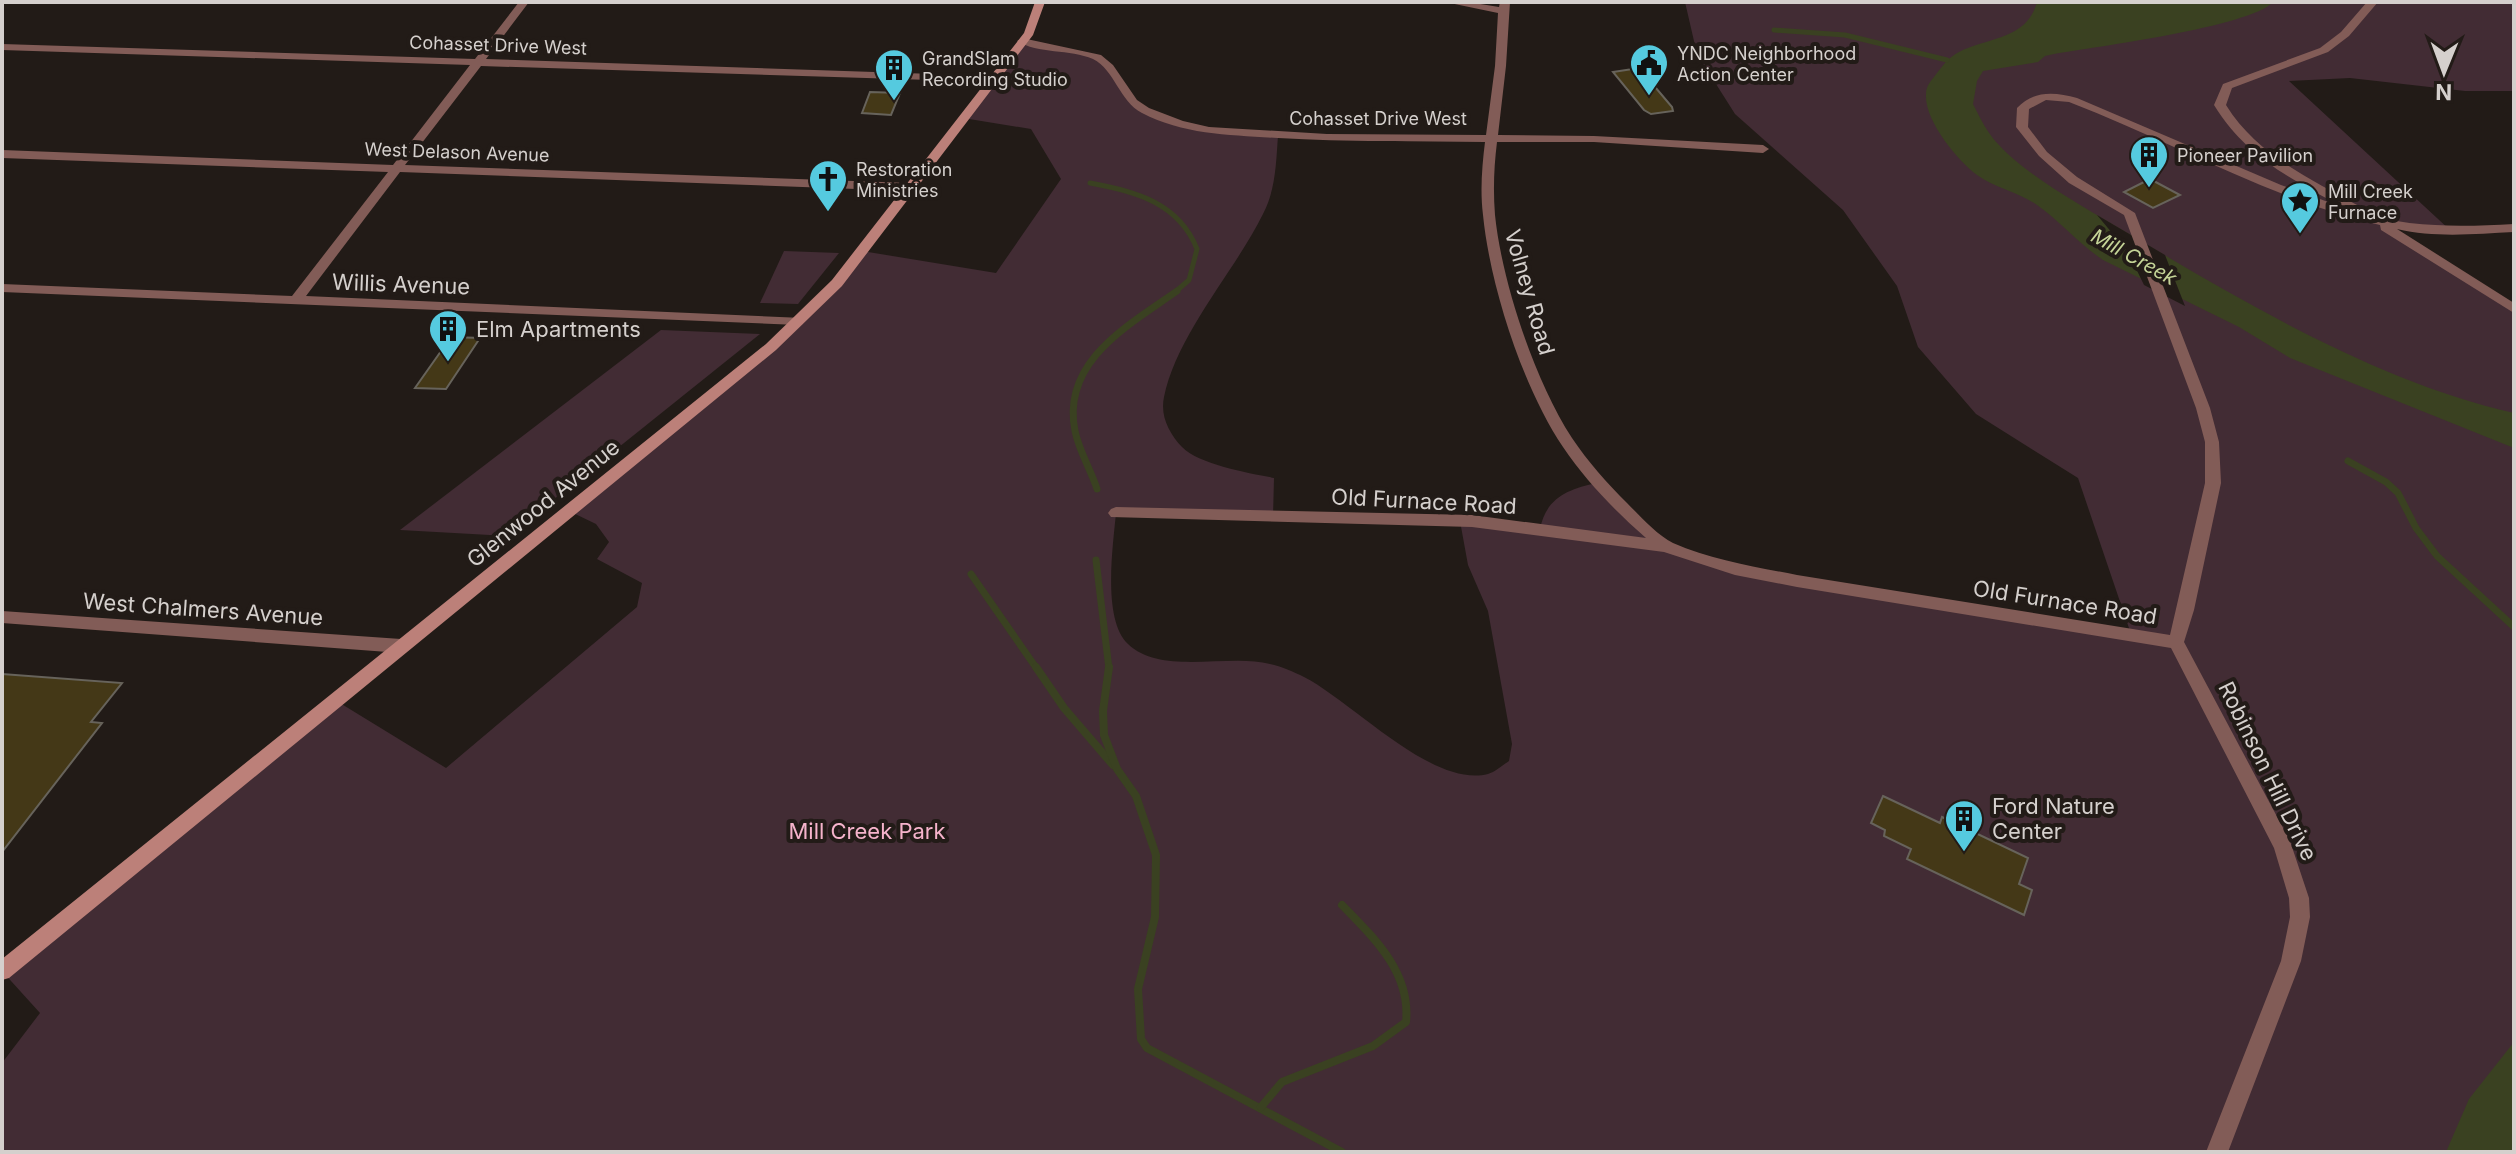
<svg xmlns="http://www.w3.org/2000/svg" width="2516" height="1154" font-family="Inter,sans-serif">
	<rect width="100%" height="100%" fill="#221b17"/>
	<g fill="#422c34">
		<path d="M1685,2h829v89h-49l-115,-13 -61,3 162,150 -78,-12 141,90v843h-2512v-89l38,-50 -38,-42 333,-271 111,68 191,-161 5,-24 -45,-24 12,-17 -13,-18 -27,-13 229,-190 64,-70 134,22 65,-94 -30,-50 -68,-11 59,-77 75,16 36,45 47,22 98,12c-2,26 -2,53 -15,78 -28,57 -86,120 -99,183 -4,19 5,36 18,50 18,18 67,26 92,31l-1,39 -157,-4c-3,33 -14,106 12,131 33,32 101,9 142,20 11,2 24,8 34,13 49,25 128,111 184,97 7,-2 15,-9 21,-13l3,-17 -24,-133 -20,-46 -8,-44 80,8c6,-31 28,-40 57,-46l68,63 70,23 396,65 -53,-156 -102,-64 -58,-67 -21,-61 -54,-76 -108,-96 -38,-60z"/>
		<path d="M784,251l55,2 -41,51 -38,-1z"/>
		<path d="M661,330l99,4 -252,202 -108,-6z"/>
	</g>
	<g fill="#3a4121">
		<path d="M2037,2h236c-23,25 -179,45 -219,52l-9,2 -7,6 -55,9 -6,10 -4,23c7,14 15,30 26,41 28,31 88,64 125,86 119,71 254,151 390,182v35l-224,-90 -51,-31 -136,-67c-24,-16 -42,-38 -66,-55 -19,-13 -42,-17 -60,-30 -20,-15 -53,-55 -51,-81 0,-9 6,-14 11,-21 7,-9 12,-16 22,-21 29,-15 68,-12 78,-50z"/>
		<path d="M2514,1042v110h-68l23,-53z"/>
	</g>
	<path fill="#221b17" d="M2097,215l68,40 20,51 -41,-21 -16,-33z"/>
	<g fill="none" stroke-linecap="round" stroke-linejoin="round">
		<g stroke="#3a4121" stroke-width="5">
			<path d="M1774,30l71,5 102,25"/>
			<path d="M1090,183c45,8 89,20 107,66l-8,31 -15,13"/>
		</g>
		<g stroke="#3a4121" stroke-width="7">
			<path d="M2348,461l38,21 12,11 18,35 21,28 77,71"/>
			<path d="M1097,489c-6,-19 -18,-38 -22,-58 -14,-70 54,-106 102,-140"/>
			<path d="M1096,560l13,109"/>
			<path d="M971,574l66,95"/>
		</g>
		<g stroke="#3a4121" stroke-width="8">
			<path d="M1036,667l28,41 49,57"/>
			<path d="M1109,667l-6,44 1,24 13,34 19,27 20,59 -1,62 -17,72 3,50 6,9 195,104"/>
			<path d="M1261,1107l21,-25 91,-36 33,-24c5,-50 -32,-84 -64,-117"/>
		</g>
	</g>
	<g fill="#443817" stroke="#67635b" stroke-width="2">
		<path d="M1639,68l33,39 1,4 -22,3 -7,-4 -31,-38z"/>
		<path d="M870,92l30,1 -9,22 -29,-2z"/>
		<path d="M2150,179l30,16 -27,13 -29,-16z"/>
		<path d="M451,337l29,1 -34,51 -31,-1z"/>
		<path d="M2,674l120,9 -31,39 11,1 -100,129z"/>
		<path d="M1883,796l57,27 2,-6 86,41 -9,26 13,6 -8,25 -117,-56 4,-10 -27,-13 1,-6 -14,-7z"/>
	</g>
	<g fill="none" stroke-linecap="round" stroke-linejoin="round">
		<g fill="#825c57" fill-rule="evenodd">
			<path d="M519,2h10l-43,57 508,17 5,3 -5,3 -513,-16 -76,99 505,18 6,4 -6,4 -510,-19 -94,124 497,22v6l-5,1 -796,-33v-8l290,12 96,-124 -386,-14v-8l391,15 77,-100 -468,-15v-6l473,15z"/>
			<path d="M1445,2h23l31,5 1,-5h10l-4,64 -8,69 96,1 169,9 6,4 -6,4 -169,-11h-97c-3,24 -4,48 -2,73 7,68 40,166 77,223 16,24 35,45 55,65 13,13 30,32 46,40 39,17 83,24 124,32l373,60 35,-152v-41l-9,-34 -72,-193 -55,-32 -30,-27 -23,-29 1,-19c17,-18 38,-16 60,-10l204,87 61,22c-52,-29 -96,-50 -128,-102l9,-21 97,-36 21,-16 26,-30h11l-29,34 -21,16 -96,36 -6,17c31,50 83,73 133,101l2,3 -3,3c52,16 102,15 156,12v8c-39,2 -79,6 -117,-3l117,74v10l-133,-83 -1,-5c-109,-26 -207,-83 -311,-123l-23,-2 -17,9 -1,18 19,25 30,25 58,36 75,195 9,34 2,41 -27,127 -10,32 106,199 19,57 1,19 -9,44 -73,191h-22l75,-191 9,-44 -1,-19 -15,-50 -103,-200 -374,-61 -62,-12 -71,-23 -192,-25 -361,-10 -3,-4 3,-4 5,-2 356,8 174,23c-32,-28 -60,-57 -83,-91 -40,-59 -73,-161 -80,-232 -3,-24 -1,-49 2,-73 -69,-1 -138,0 -207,-4 -47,-3 -94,-3 -136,-25 -23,-12 -27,-43 -49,-54 -23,-10 -55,-5 -76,-18l5,-3 79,17 12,10 24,35 12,8 34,13 26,6 118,7 159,1 9,-69 3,-53z"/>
			<path d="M2,611l399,28 6,2 2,5 -2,5 -6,2 -399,-30z"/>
		</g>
		<path fill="#bc8079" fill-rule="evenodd" d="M1035,2h10l-12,33 -191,251 -66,64 -767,628 -7,2v-21l764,-615 66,-64 192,-247z"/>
	</g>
	<defs>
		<g id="civic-pin" transform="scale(2)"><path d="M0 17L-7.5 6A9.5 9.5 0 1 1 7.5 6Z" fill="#55cadf" stroke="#221b17"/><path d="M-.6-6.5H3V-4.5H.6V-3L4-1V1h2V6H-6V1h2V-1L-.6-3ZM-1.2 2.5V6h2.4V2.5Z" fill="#111"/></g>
		<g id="building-pin" transform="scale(2)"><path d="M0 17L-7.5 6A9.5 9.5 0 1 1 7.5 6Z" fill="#55cadf" stroke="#221b17"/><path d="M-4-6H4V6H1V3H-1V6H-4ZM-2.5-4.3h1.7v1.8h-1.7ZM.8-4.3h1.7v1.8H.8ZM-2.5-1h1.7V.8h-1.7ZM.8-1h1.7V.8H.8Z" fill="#111"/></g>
		<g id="church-pin" transform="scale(2)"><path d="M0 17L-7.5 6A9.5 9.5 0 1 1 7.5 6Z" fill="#55cadf" stroke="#221b17"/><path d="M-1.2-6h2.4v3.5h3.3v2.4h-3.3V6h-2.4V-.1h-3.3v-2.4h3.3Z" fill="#111"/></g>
		<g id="sight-pin" transform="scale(2)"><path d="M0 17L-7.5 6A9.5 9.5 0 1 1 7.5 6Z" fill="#55cadf" stroke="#221b17"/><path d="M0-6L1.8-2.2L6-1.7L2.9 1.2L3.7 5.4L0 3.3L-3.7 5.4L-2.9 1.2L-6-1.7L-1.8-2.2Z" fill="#111"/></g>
	</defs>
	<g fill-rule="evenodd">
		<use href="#civic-pin" x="1649" y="63"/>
		<use href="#building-pin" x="894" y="68"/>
		<use href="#building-pin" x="2149" y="155"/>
		<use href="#church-pin" x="828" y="179"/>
		<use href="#sight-pin" x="2300" y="201"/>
		<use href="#building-pin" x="448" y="329"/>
		<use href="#building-pin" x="1964" y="819"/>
	</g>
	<g text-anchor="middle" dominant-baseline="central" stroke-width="8" stroke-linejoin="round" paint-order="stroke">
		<g font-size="18" fill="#d5d0cd" stroke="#221b17">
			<text transform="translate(498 45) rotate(2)">Cohasset Drive West</text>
			<text x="1378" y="118">Cohasset Drive West</text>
			<text transform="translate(457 152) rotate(2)">West Delason Avenue</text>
		</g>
		<g font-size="18" fill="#d5d0cd" stroke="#221b17" text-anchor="start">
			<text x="1677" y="53">YNDC Neighborhood<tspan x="1677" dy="21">Action Center</tspan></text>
			<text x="922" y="58">GrandSlam<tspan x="922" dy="21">Recording Studio</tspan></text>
			<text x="2177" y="155">Pioneer Pavilion</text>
			<text x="856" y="169">Restoration<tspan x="856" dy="21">Ministries</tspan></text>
			<text x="2328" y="191">Mill Creek<tspan x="2328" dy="21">Furnace</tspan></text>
		</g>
		<g font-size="20" font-style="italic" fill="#c5d497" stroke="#221b17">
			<text transform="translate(2134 257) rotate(29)">Mill Creek</text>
		</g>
		<g font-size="22" fill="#d5d0cd" stroke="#221b17">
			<text transform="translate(401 284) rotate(2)">Willis Avenue</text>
			<text transform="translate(1530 292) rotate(74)">Volney Road</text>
			<text transform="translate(1424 501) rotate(3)">Old Furnace Road</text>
			<text transform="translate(543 503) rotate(-39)">Glenwood Avenue</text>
			<text transform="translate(2065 602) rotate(9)">Old Furnace Road</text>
			<text transform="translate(203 609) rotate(4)">West Chalmers Avenue</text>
			<text transform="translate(2268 771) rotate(64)">Robinson Hill Drive</text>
		</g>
		<g font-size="22" fill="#d5d0cd" stroke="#221b17" text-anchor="start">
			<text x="476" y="329">Elm Apartments</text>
			<text x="1992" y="806">Ford Nature<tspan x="1992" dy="25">Center</tspan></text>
		</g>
		<g font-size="22" fill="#f5b3cb" stroke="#221b17">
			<text x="867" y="831">Mill Creek Park</text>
		</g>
	</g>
	<rect width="2516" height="1154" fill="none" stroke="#d5d0cd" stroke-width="8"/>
	<g transform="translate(2444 72) rotate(181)" stroke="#221b17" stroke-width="6" paint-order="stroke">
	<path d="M0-6L14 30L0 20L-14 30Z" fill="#d5d0cd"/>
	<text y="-12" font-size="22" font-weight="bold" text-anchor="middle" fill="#d5d0cd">N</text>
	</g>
</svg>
